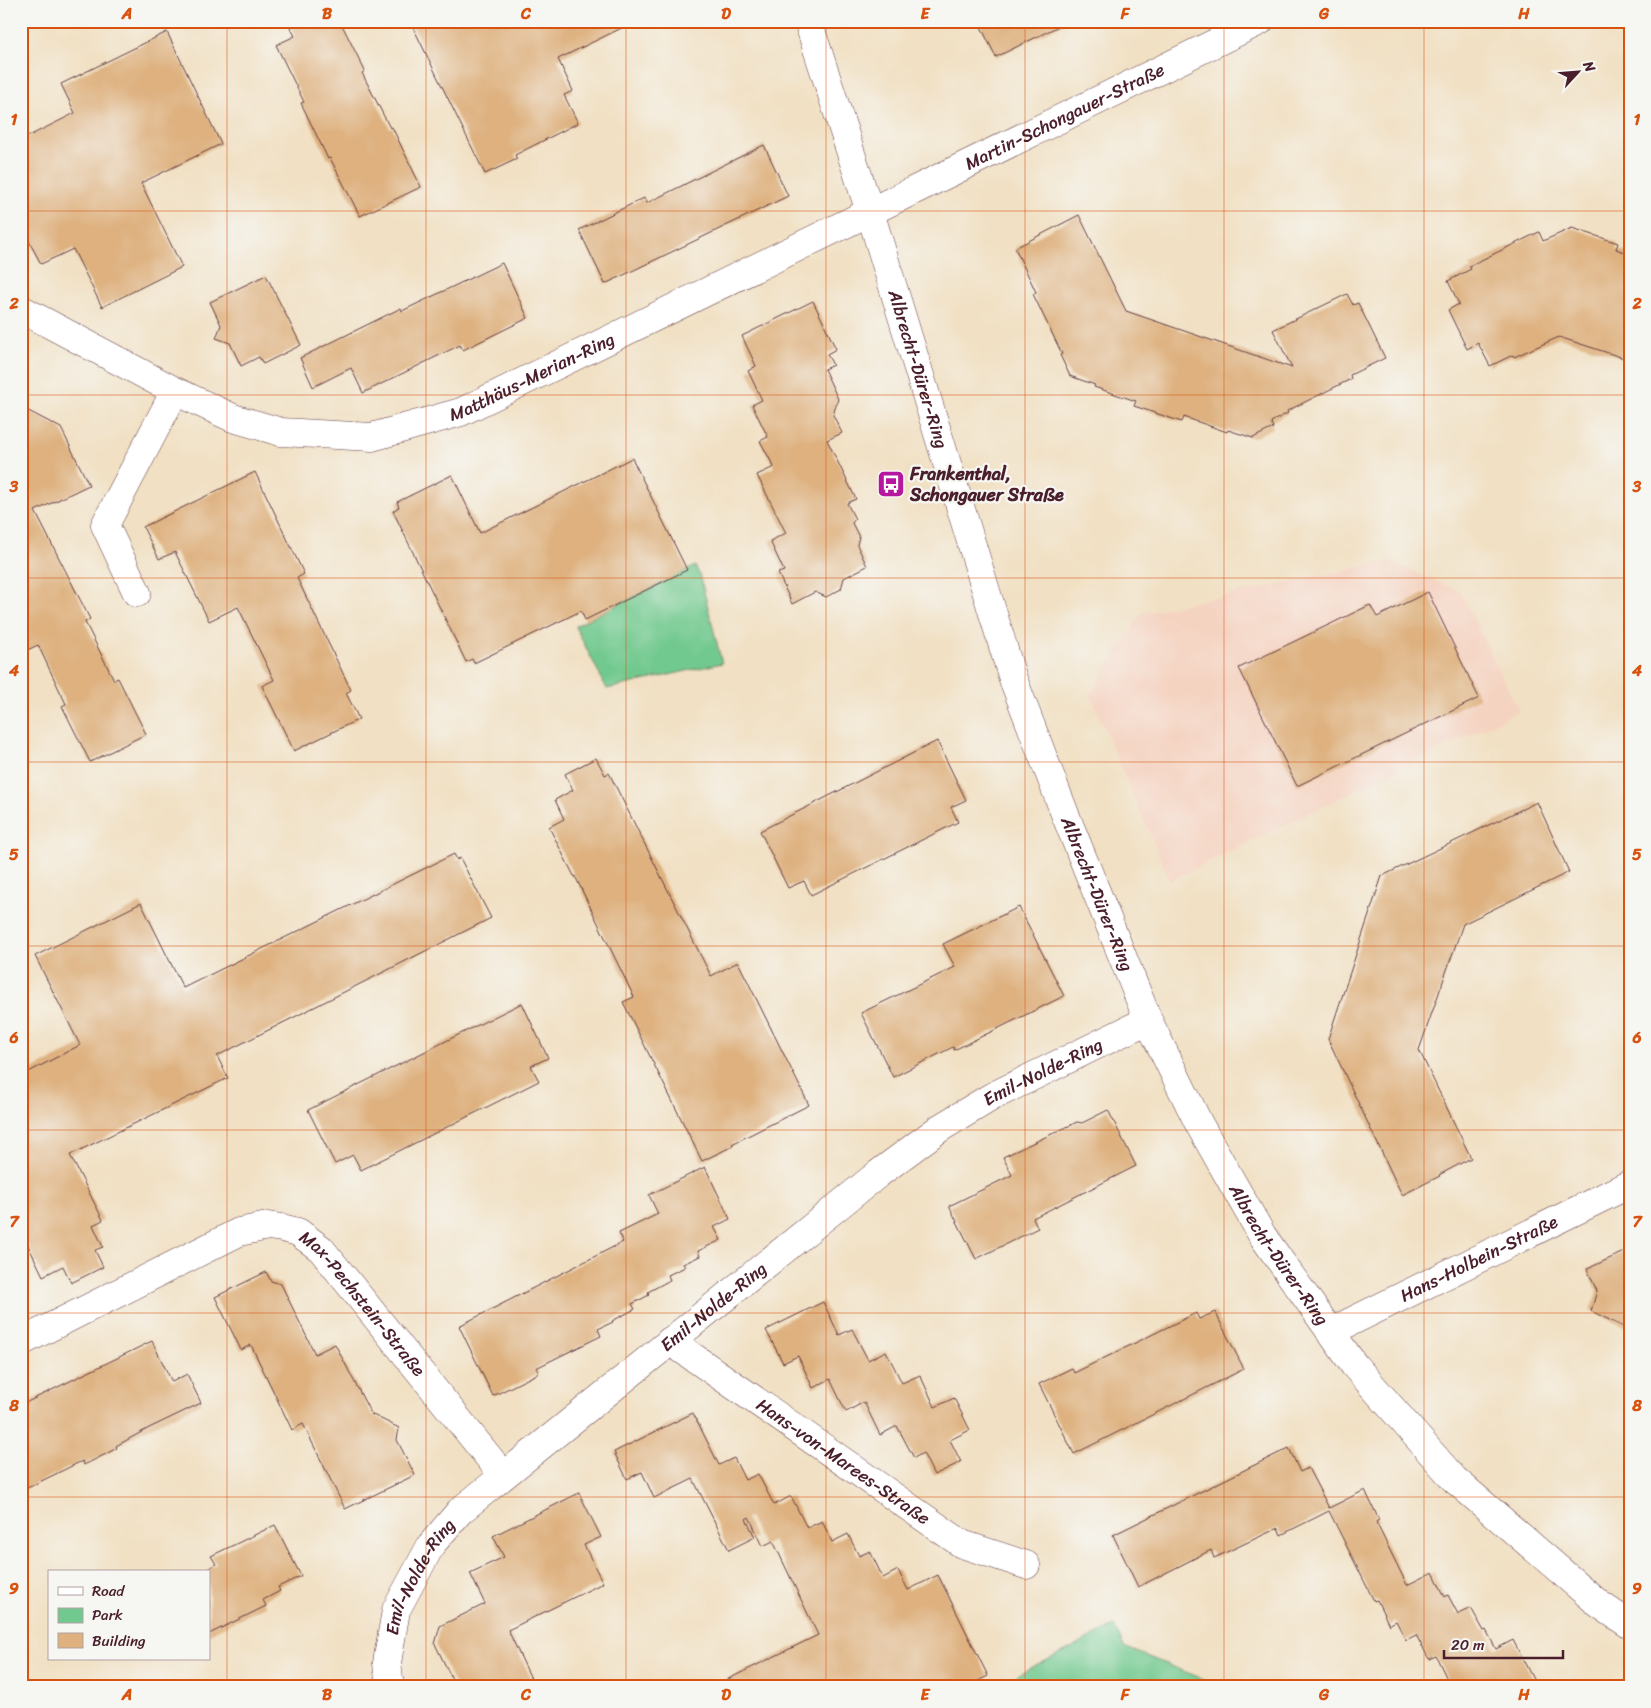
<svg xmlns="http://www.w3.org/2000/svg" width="1651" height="1708" font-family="Sriracha,sans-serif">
	<rect width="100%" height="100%" fill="#f6f6f2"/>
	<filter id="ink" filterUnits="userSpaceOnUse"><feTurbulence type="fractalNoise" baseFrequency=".02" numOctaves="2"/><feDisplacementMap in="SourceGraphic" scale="10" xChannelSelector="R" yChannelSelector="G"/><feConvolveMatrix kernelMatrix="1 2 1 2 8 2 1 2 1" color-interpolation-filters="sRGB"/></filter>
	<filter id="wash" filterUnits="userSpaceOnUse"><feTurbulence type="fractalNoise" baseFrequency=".0096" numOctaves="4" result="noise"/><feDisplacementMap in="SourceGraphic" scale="20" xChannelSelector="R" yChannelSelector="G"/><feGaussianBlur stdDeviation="1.12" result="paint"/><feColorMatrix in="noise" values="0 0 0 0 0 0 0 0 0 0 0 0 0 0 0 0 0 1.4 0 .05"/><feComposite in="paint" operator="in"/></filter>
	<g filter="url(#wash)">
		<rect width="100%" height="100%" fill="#f1e0c3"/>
		<path fill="#f5d3c1" d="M1389,561l71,30 59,120 -349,170 -80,-186 52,-82z"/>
		<g fill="#72c98f" stroke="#5e745d">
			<path d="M695,566l5,10 22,87 -115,26 -32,-63z"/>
			<path d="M1114,1626l10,21 99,40h-207l-4,-9z"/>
		</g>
		<g id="blocks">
			<g fill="#deb17f">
				<path d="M287,21h53l25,50 -3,2 28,55 2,-1 29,60 -61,29 -30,-58 -2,1 -27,-56 3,-1 -28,-57 19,-9z"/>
				<path d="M410,21h226l-78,38 15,32 -9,4 14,28 -63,32 2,4 -32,15z"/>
				<path d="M978,21h91l-73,36z"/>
				<path d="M167,32l54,112 -80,39 41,84 -80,40 -29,-58 -32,15 -20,-38v-86l54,-27 -14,-29z"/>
				<path d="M764,145l24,51 -183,88 -26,-54 65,-32 3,5z"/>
				<path d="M1079,215l47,96 166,57 -19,-38 74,-36 6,11 5,-2 27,55 -35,17 1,4 -64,32 1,2 -17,9 2,6 -20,10 -25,-8 -1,2 -43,-15 -2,5 -48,-16 2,-5 -42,-14 1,-2 -25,-9 -10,-21 2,-1 -29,-60 3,-2 -21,-44z"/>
				<path d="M1572,228l46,15 -2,6 14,5v106l-71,-23 -45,20 -1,-2 -23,11 -12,-23 -11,6 -19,-39 11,-6 -11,-23 23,-12 -2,-3 70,-34 4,9z"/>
				<path d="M502,263l26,55 -65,32 -3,-5 -97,48 -12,-25 -38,19 -13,-29 101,-50 1,3z"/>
				<path d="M266,275l35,70 -38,19 -4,-7 -18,9 -11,-23 -14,-5 5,-13 -11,-23z"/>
				<path d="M813,301l23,48 -9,5 6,11 -9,4 14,30 -5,16 9,18 -15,7 29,59 -9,4 8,16 -3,4 7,14 -2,8 10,21 -23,12 -3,11 -15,8 -11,-5 -23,12 -14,-31 6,-2 -14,-30 16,-8 -29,-58 17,-8 -14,-26 8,-4 -16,-32 10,-5 -14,-29 8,-5 -14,-30z"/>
				<path d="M21,407l40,21 28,57 -54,26 55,108 -5,3 29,58 4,-2 28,56 -56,28 -28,-56 4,-2 -28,-59 -17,8z"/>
				<path d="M632,458l55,112 -102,50 -4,-9 -107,52 -2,-4 -6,3 -73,-151 6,-4 -2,-5 55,-27 28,58z"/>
				<path d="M255,472l49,102 -7,4 54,112 -5,3 13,26 -65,32 -32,-65 12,-6 -36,-73 -29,14 -34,-69 -16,7 -16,-32z"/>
				<path d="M1428,592l51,106 -182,88 -58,-118 131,-63 7,12z"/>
				<path d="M937,741l29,59 -15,7 7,15 -147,73 -7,-14 -16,7 -28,-57z"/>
				<path d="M596,758l9,17 4,-2 102,203 27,-14 71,143 -77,39 1,2 -31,15 -79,-159 11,-5 -59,-121h-1l-25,-49 15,-8 -9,-19 18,-10 -8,-16z"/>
				<path d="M1537,802l32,70 -106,52 -44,126 52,108 -32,17 1,1 -38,19 -74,-156 54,-163z"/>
				<path d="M454,854l3,6 3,-2 31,60 -274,138 11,22 -158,77 33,65 -10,5 10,22 -8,3 8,17 -32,16 -8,-17 -20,10 -22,-45v-155l59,-31 -45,-89 106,-53 42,85z"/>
				<path d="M1019,907l45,89 -110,54 -1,-3 -60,30 -32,-64 94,-46 -12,-23z"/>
				<path d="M522,1003l26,55 -17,8 8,15 -178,89 -8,-15 -18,9 -27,-54z"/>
				<path d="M1108,1110l28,56 -103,52 5,10 -62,31 -27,-53 63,-31 -9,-18 74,-35 5,1z"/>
				<path d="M705,1167l25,52 -16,8 7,13 -23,11 2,5 -17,8 2,3 -17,8 2,5 -22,12 1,3 -17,9 3,5 -23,12 1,1 -15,7 3,7 -65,32 3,5 -46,23 -34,-70 164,-84 -4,-9 39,-19 -9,-19z"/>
				<path d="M1630,1249v81l-39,-19 6,-20 -10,-22z"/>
				<path d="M266,1272l5,9 10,3 34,70 20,-10 36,70 28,14 -2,12 18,35 -70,34 -42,-85 -11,6 -41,-85 -10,5 -26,-53z"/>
				<path d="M823,1302l16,33 13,-6 16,31 18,-9 16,32 18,-8 15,32 19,-9 16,32 -20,10 11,22 -27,13 -11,-22 -9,5 -17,-32 -17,9 -16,-33 -18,10 -16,-33 -17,9 -15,-32 -15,7 -17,-33z"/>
				<path d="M1215,1312l29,57 -170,85 -35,-70 33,-16 2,5 122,-60 3,6z"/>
				<path d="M152,1341l20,41 15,-8 14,29 -52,25 -33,18 1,2 -15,8 -18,9 -2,-4 -61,30v-86z"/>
				<path d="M693,1413l26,52 15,-7 11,22 13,-6 16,31 17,-9 16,32 15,-7 10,21 16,-8 11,22 11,-5 13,27 15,-8 10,20 30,-15 50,101 -22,11h-254l106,-52 -45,-94 -10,5 -14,-29 -3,2 9,18 -26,13 -36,-71 -39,19 -12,-26 -15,7 -13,-27z"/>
				<path d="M1289,1448l11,24 8,-4 21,40 36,-18 14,30 -3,2 31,63 26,-13 12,25 3,-2 10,19 13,-6 13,23 2,-1 10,19 17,-9 24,47h-86l-15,-31 -7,3 -13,-24 -10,5 -10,-19 -7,4 -12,-25 -3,1 -45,-90 -48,24 -3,-7 -64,30 -3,-8 -73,37 -25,-52z"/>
				<path d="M579,1493l22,44 -17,8 19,38 -95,47 27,57h-79l-21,-43 5,-18 45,-22 -15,-31 34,-16 -11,-21z"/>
				<path d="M275,1525l26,51 -23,11 2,4 -17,9 3,6 -57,28v-66l7,-4 -5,-8z"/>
			</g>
		</g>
	</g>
	<g filter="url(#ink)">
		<use href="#blocks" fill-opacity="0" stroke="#633c42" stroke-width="1"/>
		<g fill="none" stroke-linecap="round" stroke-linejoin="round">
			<g stroke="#633c42" stroke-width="29">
				<g id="minor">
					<path id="s1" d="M808,21l62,191 143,467 52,135 83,206 51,104 63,111 92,130 100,114 145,125 31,21"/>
					<path id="s2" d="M21,309l154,82 58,27 48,14 91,5 89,-25 799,-391"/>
					<path d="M137,593l-32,-68 70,-134"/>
					<path id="s3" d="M1330,1332l300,-148"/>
					<path id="s4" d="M670,1341l292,203 64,21"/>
					<path id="s5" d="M21,1342l218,-110 29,-6 14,2 16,4 23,17 182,226"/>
					<path id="s6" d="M390,1687l-3,-24 9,-53 35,-65 29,-34 418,-337 62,-46 53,-32 155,-76"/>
				</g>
			</g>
			<use href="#minor" stroke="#fff" stroke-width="28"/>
		</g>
	</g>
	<path fill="none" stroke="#d8530f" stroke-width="1" stroke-opacity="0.55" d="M227,21v1666M426,21v1666M626,21v1666M826,21v1666M1025,21v1666M1224,21v1666M1424,21v1666M21,211h1609M21,395h1609M21,578h1609M21,762h1609M21,946h1609M21,1130h1609M21,1313h1609M21,1497h1609"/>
	<defs>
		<g id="bus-square" transform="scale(1.4375)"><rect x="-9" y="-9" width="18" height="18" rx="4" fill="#b5179e" stroke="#f6f6f2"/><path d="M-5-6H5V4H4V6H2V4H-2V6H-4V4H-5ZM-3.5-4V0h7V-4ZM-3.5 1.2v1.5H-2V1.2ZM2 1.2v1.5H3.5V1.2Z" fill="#fff"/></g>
	</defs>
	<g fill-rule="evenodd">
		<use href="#bus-square" x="891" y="484"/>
	</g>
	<g text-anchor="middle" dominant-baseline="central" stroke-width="4.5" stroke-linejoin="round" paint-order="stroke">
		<g font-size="18" fill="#4a1f2b" stroke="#f6f6f2">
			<text stroke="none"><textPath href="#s2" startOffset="1144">Martin-Schongauer-Straße</textPath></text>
			<text stroke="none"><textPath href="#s1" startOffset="365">Albrecht-Dürer-Ring</textPath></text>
			<text stroke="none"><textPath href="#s2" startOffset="551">Matthäus-Merian-Ring</textPath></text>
			<text stroke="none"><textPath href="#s1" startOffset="920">Albrecht-Dürer-Ring</textPath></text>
			<text stroke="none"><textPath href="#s6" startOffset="928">Emil-Nolde-Ring</textPath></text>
			<text stroke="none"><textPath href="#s1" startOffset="1325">Albrecht-Dürer-Ring</textPath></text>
			<text stroke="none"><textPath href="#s3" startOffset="166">Hans-Holbein-Straße</textPath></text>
			<text stroke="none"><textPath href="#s5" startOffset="401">Max-Pechstein-Straße</textPath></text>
			<text stroke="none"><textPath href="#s6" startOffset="522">Emil-Nolde-Ring</textPath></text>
			<text stroke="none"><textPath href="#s4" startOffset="211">Hans-von-Marees-Straße</textPath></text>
			<text stroke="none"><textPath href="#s6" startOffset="118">Emil-Nolde-Ring</textPath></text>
		</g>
		<g font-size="18" font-weight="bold" fill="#4a1f2b" stroke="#f6f6f2" text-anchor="start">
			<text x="910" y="474">Frankenthal,<tspan x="910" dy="21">Schongauer Straße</tspan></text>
		</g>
	</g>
	<rect width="1651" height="1708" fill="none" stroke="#f6f6f2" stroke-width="55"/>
	<rect x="48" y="1570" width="162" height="90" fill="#f6f6f2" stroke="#b1a0a2"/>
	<rect x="58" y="1587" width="25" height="8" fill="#ffffff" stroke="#b1a0a2"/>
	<text x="92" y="1596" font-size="15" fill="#4a1f2b">Road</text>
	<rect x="58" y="1608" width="25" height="15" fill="#72c98f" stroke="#b1a0a2"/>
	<text x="92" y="1620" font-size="15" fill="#4a1f2b">Park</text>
	<rect x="58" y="1633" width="25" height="15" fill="#deb17f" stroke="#b1a0a2"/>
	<text x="92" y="1646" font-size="15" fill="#4a1f2b">Building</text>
	<g transform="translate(1578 72) rotate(64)" stroke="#f6f6f2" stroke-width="4" paint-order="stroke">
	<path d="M0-4L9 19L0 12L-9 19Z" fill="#4a1f2b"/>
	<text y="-8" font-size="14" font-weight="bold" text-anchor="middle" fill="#4a1f2b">N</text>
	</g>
	<path d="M1444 1650v8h119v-8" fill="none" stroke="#4a1f2b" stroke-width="2.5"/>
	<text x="1451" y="1650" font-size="15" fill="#4a1f2b" stroke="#f6f6f2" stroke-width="4" paint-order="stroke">20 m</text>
	<rect x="28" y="28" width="1596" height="1652" fill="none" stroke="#d8530f" stroke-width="2"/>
	<g font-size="16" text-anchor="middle" font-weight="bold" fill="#d8530f">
		<text x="127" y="19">A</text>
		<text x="327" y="19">B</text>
		<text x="526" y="19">C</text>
		<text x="726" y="19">D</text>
		<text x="925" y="19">E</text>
		<text x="1125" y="19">F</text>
		<text x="1324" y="19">G</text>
		<text x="1524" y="19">H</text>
		<text x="14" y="125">1</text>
		<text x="1637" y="125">1</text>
		<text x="14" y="309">2</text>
		<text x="1637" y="309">2</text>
		<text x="14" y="492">3</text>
		<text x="1637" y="492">3</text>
		<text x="14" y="676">4</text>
		<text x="1637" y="676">4</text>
		<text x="14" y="860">5</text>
		<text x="1637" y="860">5</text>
		<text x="14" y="1043">6</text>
		<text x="1637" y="1043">6</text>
		<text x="14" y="1227">7</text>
		<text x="1637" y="1227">7</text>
		<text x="14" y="1411">8</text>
		<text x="1637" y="1411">8</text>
		<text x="14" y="1594">9</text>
		<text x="1637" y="1594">9</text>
		<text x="127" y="1700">A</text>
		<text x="327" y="1700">B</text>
		<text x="526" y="1700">C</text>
		<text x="726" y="1700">D</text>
		<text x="925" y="1700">E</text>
		<text x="1125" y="1700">F</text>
		<text x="1324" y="1700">G</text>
		<text x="1524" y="1700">H</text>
	</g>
</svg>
